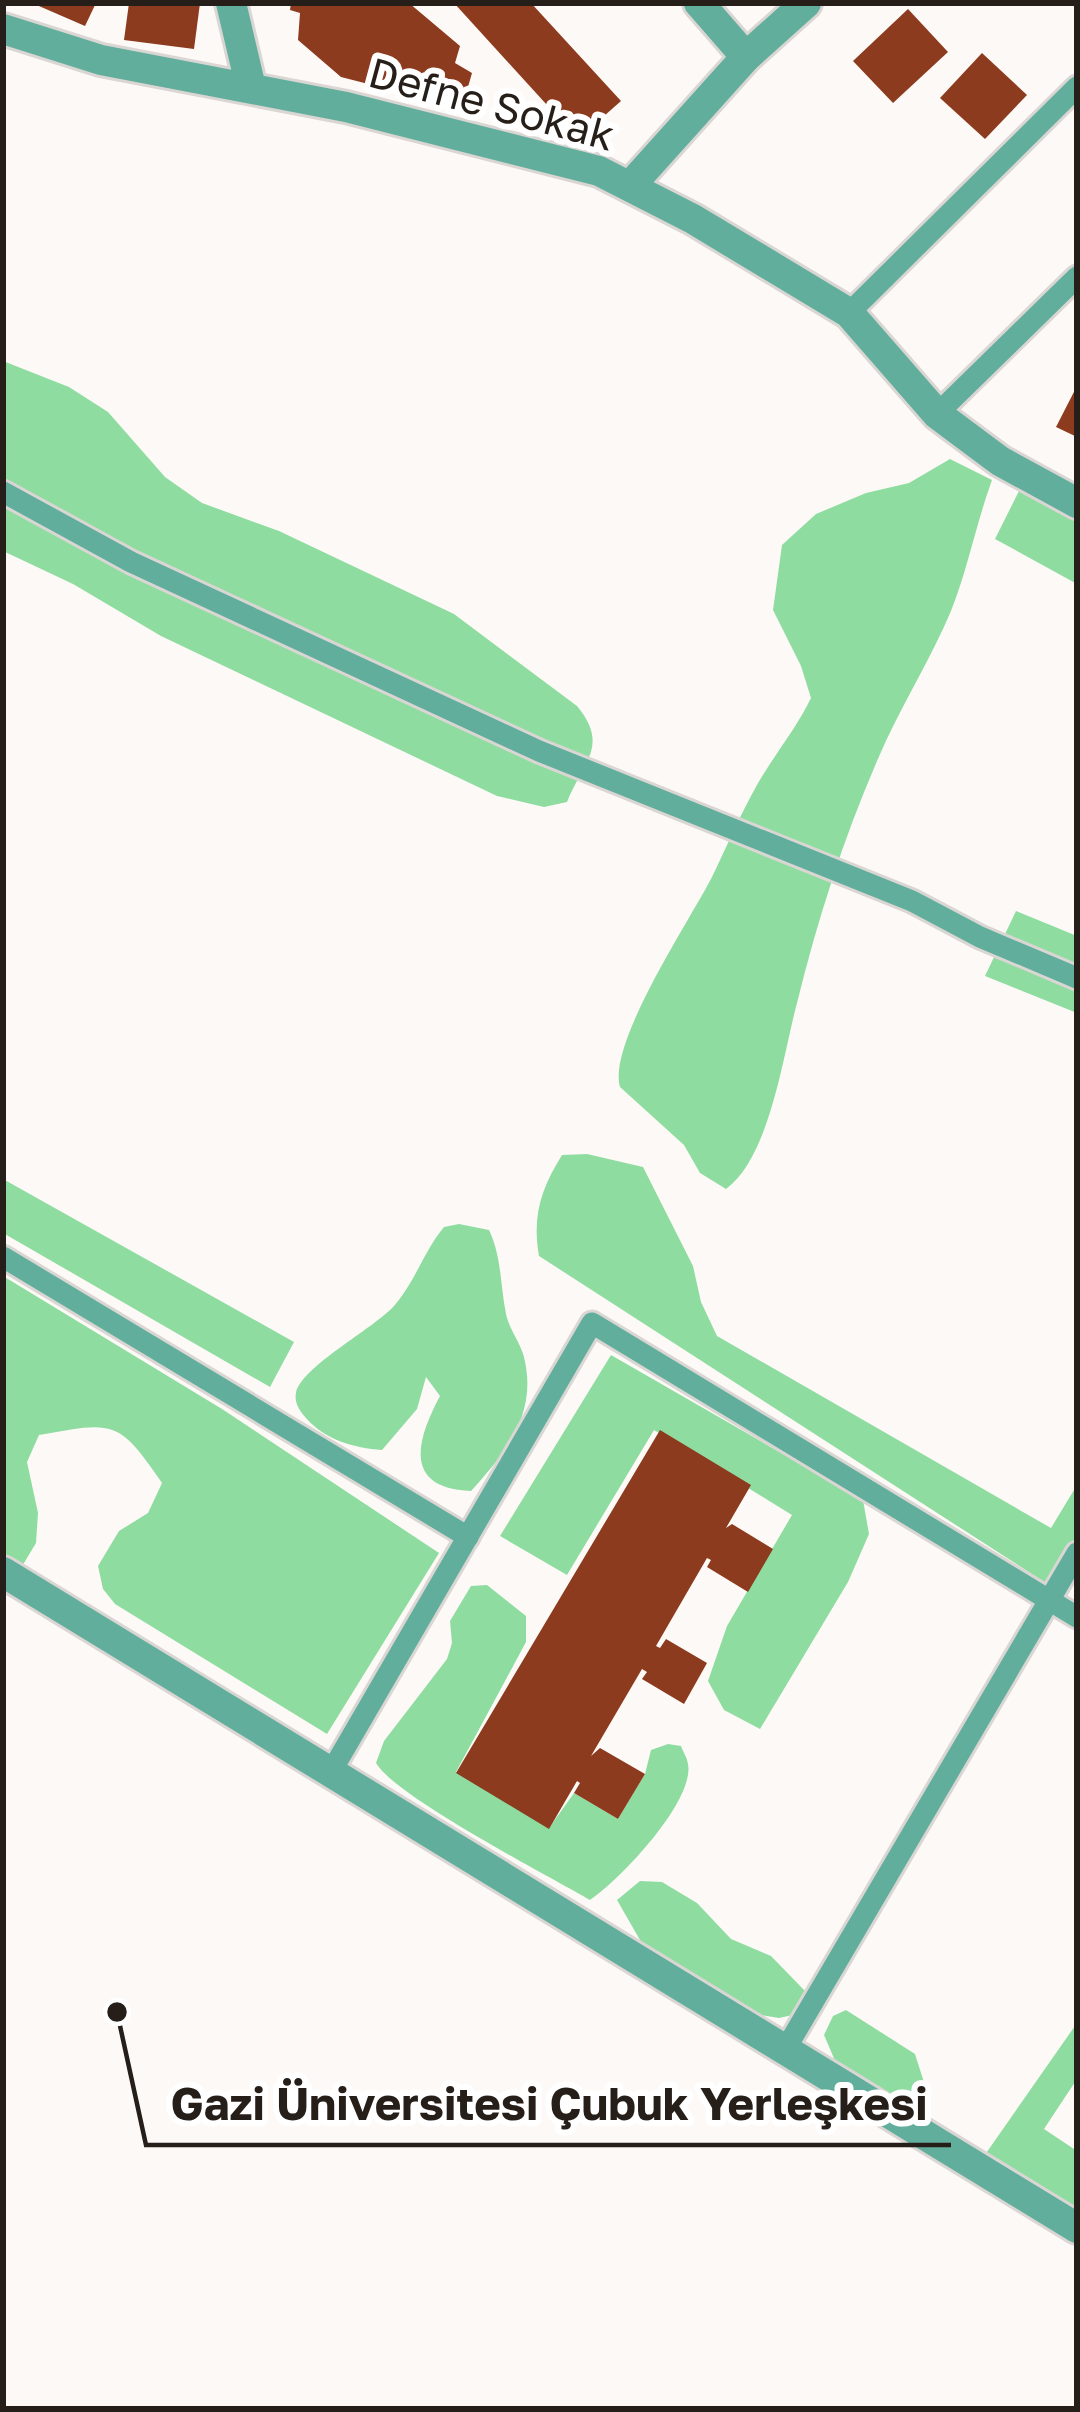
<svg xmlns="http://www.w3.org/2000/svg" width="1080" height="2412" font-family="'Golos Text',sans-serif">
	<rect width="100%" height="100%" fill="#fdf9f6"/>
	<g fill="#8fdca1">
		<path d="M3,361l66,26 39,25 57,65 37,26 77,28 175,83 123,92c33,40 6,56 -10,96l-23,5 -47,-11 -336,-160 -88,-52 -70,-33z"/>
		<path d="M950,459l42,21c-16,44 -24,88 -41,131 -19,45 -45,87 -66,132 -38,84 -66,171 -88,260 -14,52 -27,154 -71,186l-26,-16 -16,-28 -64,-58c-13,-43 70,-167 92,-210 15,-31 28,-62 45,-92 17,-30 39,-56 54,-87l-10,-32 -28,-56 9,-65 34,-31 50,-21 43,-10z"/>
		<path d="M1020,489l57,31v64l-82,-45z"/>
		<path d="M1016,911l61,25v77l-92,-37z"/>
		<path d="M587,1154l56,13 50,99 8,36 16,34 334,192 26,-43v67l-22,37 -516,-333c-7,-40 2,-67 23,-101z"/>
		<path d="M3,1179l291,163 -24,45 -267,-154z"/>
		<path d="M459,1224l30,6c13,28 11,54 17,84 3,15 14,28 18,43 14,57 -18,95 -53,134 -68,-3 -55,-50 -31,-95l-14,-19 -9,32 -35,41c-28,-2 -57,-10 -76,-32 -6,-7 -12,-15 -10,-25 5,-26 77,-64 98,-87 21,-24 30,-55 50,-79z"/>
		<path d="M3,1276l219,133 217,144 -112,181 -212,-130 -12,-15 -5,-23 21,-35 29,-18 14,-30c-44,-65 -49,-61 -123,-48l-12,27 11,51 -2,30 -30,50 -3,-2z"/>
		<path d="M611,1355l252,145 6,34 -21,48 -88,147 -36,-19 -16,-29 19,-55 65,-111 -138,-85 -87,145 -67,-39z"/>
		<path d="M487,1585l39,31v26l-70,130 93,56 25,-35 44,26 27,-45 6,-24 17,-6 13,2c2,6 6,11 7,18 7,37 -69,117 -98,136 -43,-25 -194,-103 -214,-137l8,-22 63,-82 5,-16 -2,-22 21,-35z"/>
		<path d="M640,1881l22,1 35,21 34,36 40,17 34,35 -3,22 -23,5 -24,-4 -111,-67 -27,-47z"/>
		<path d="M846,2010l69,44 13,41 -3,11 -15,8 -71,-44 -15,-35 9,-19z"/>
		<path d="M1077,2023v56l-33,50 33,22v65l-95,-57z"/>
	</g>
	<g fill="#8c3b1e">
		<path d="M32,3h64l-11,23z"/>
		<path d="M129,3h71l-6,46 -70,-9z"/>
		<path d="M291,3h118l51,43 -5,17 17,10 -10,35 -121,-31 -43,-37 2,-27 -10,-3z"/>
		<path d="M454,3h77l90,98 -43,38z"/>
		<path d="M908,9l40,43 -55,51 -40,-42z"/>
		<path d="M982,53l45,42 -42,44 -45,-41z"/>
		<path d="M1077,386v51l-21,-10z"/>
		<path d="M660,1430l91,55 -25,43 6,-4 41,25 -25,43 -41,-25 4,-7 -4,-2 -51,88 4,2 6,-9 41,24 -23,41 -42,-25 5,-7 -5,-3 -51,87 9,-8 45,26 -27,45 -44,-26 6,-10 -3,-2 -28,48 -93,-56z"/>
	</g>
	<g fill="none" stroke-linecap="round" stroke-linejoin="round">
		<g stroke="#dad6d3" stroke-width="27">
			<g id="service">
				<path d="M849,313l228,-226"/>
				<path d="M937,414l140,-137"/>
				<path d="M3,492l128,70 408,189 373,150 68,36 97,41"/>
				<path d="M3,1257l465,280"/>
				<path d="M331,1772l261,-449 485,294"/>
				<path d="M785,2050l292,-497"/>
			</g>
		</g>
		<g stroke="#dad6d3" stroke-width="36">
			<g id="minor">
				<path d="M231,3l20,85"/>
				<path d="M699,3l47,54"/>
				<path d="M3,29l98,31 245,47 253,64 94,48 156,94 88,101 63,47 77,42"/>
				<path d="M631,185l115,-128 60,-54"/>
				<path d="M3,1572l1074,656"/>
			</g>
		</g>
		<use href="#service" stroke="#62ae9c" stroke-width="21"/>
		<use href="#minor" stroke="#62ae9c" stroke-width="30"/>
	</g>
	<g text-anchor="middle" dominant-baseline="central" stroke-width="12" stroke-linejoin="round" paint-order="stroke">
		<g font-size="42" fill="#251e19" stroke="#fff">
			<text transform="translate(492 103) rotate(15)">Defne Sokak</text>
		</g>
	</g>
	<path fill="none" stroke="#251e19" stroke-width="4.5" d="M117 2012L146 2145H951"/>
	<circle fill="#251e19" stroke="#fff" stroke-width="4.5" cx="117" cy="2012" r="12"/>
	<g font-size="45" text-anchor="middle" font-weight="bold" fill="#251e19" stroke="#fff" stroke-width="12" stroke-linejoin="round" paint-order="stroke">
		<text x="549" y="2120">Gazi Üniversitesi Çubuk Yerleşkesi</text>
	</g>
	<rect width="1080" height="2412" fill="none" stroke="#251e19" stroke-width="12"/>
</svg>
